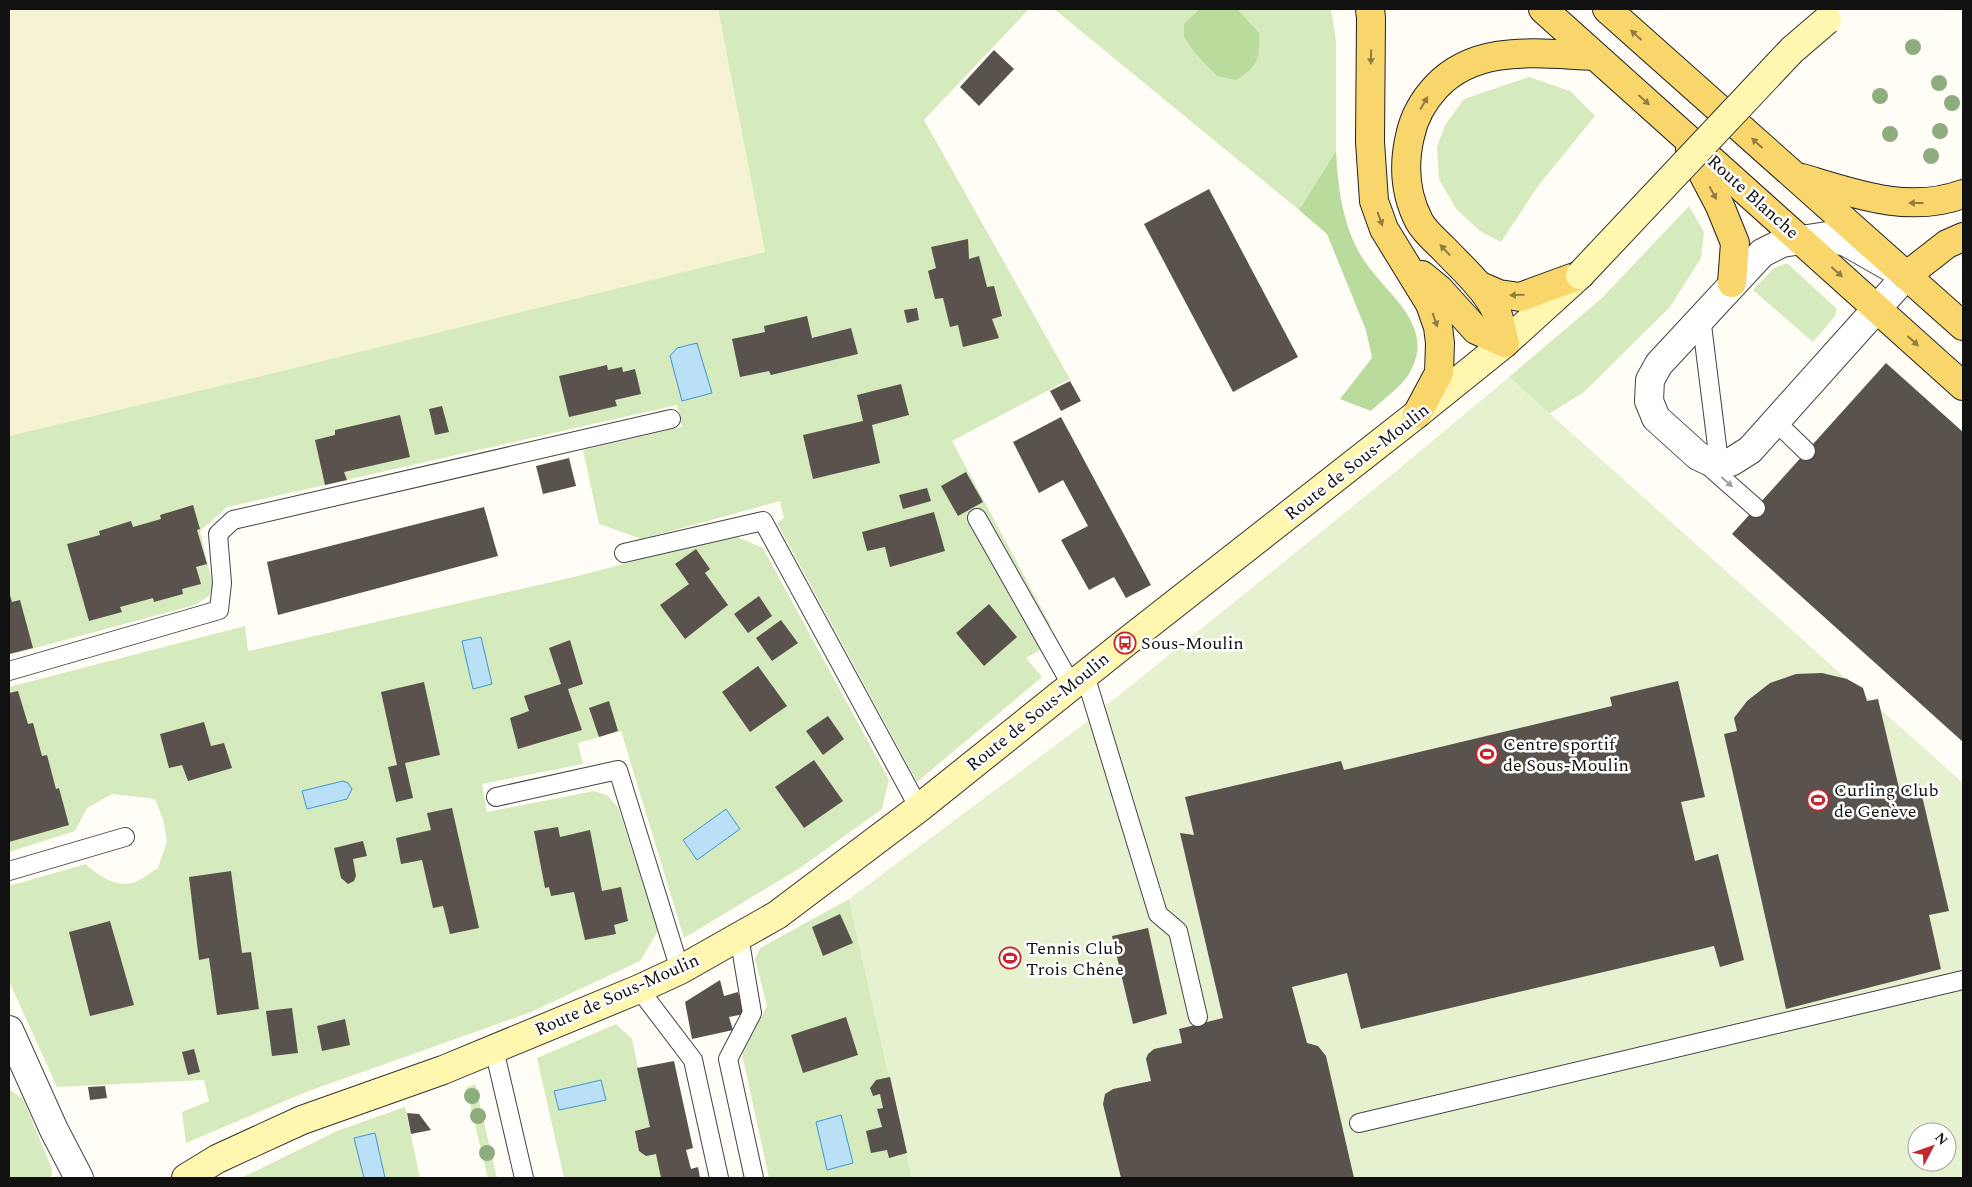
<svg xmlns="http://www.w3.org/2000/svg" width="1972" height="1187" font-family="Spectral,serif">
	<rect width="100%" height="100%" fill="#fffdf5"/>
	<path fill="#f6f3d4" d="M9,9h709l47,243 -483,119 -273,65z"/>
	<g fill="#d5ebbd">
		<path d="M718,9h311l-105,111 146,259 -118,62 99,185 -18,10 7,14 -14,8 16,19 -125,105 -140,-259 7,-5 -4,-17 -138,38 -43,-15 -16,-74 99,-23 -5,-22 -450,102 -27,24 13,55 -4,10 -14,9 -186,50v-219l273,-65 483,-119z"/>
		<path d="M1054,9h277l5,32v110l-37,59z"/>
		<path d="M1529,77l41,14 25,25 -57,70 -37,56 -21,-11 -24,-22 -17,-30 -2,-32 8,-22 19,-26z"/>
		<path d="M1689,206l15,26 -3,26 -31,49 -86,85 -35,22 -40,-37 93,-79z"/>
		<path d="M1787,263l50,46 -2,7 -22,26 -60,-52 21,-22z"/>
		<path d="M733,535l30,13 126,232 -7,29 -82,59 -116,70 -63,-207 -43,12 5,21 -101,20 5,28 107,-21 13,4 11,12 40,124 -18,30 -109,51 -225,80 -120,51 -4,-31 27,-11 -5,-21 -147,7 -48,-106v-95l77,-22c11,11 31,25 49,18 8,-3 16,-10 23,-14l9,-27 -4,-22 -8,-20 -43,-5 -25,14 -12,23 -66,21v-165l236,-61 3,25 326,-74z"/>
		<path d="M849,899l63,279h-143l-27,-124 25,-48 -12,-47 5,-11z"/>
		<path d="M616,1024l16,15 30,139h-98l-27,-120z"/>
		<path d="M475,1084l22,94h-9l-22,-90z"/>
		<path d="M9,1089l14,10 29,70 -1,9h-42z"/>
		<path d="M405,1107l15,71h-179l96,-47z"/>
	</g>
	<g fill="#b9dc9c">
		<path d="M1200,9h37l22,24c1,26 -1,33 -23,47l-19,-4 -22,-23 -11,-16v-13z"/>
		<path d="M1336,151c2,36 6,71 24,103 22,39 79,69 49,120 -7,12 -28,27 -38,37l-31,-12 32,-41 -6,-28 -39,-96 -28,-24z"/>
	</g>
	<path fill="#e6f2cf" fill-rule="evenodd" d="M1509,377l454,406v395h-1051l-63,-279 232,-173 319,-258zM1917,1132h30v30h-30z"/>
	<g fill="#b9e0f7" stroke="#3f96cf">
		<path d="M697,343l15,50 -30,8 -12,-45 7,-8z"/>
		<path d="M481,637l11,47 -19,5 -11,-48z"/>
		<path d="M343,781l5,2 4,6 -5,10 -40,10 -5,-18z"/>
		<path d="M726,809l14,20 -43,31 -14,-20z"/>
		<path d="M601,1080l5,20 -47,10 -5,-19z"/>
		<path d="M841,1115l12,48 -26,7 -11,-48z"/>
		<path d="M375,1133l10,45h-21l-10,-40z"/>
	</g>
	<g fill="#5a524d">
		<path d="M994,50l20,19 -35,37 -19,-19z"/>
		<path d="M1209,189l89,168 -65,35 -89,-168z"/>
		<path d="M968,239l1,20 10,-3 8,31 7,-1 8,30 -10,3 7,19 -36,9 -5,-22 -8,2 -7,-29 -8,1 -7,-28 8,-3 -5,-21z"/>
		<path d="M917,308l2,12 -12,3 -3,-13z"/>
		<path d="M807,316l5,22 39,-10 7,26 -87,21 -2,-4 -29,6 -8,-38 33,-7 -1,-6z"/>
		<path d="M1886,363l77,69v310l-231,-208z"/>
		<path d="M607,365l1,5 14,-3 1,5 12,-3 6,25 -26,6 2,6 -48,11 -10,-41z"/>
		<path d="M1070,381l11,20 -20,10 -11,-20z"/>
		<path d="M901,384l8,31 -37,10 8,38 -67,16 -10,-44 60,-14 -6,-26z"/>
		<path d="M442,406l7,26 -14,3 -6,-26z"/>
		<path d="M400,415l10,42 -66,15 3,8 -22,5 -10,-45 20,-5v-5z"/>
		<path d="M1061,417l90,168 -25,13 -12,-21 -25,13 -28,-50 27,-14 -25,-46 -24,13 -26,-51z"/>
		<path d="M569,458l7,28 -33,8 -7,-28z"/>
		<path d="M966,472l17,30 -25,14 -17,-30z"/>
		<path d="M927,488l4,13 -28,8 -4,-14z"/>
		<path d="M193,505l7,24 -3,1 10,34 -11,3 5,17 -19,5 1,5 -29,8 -1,-4 -33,9 2,5 -33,9 -22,-77 33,-9 -1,-4 32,-10 2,6 28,-8 -1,-4z"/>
		<path d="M484,507l14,49 -220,59 -11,-53z"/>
		<path d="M934,512l11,39 -55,16 -5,-20 -18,4 -5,-19z"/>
		<path d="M696,549l14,20 -5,4 23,32 -43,34 -25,-34 29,-21 -14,-20z"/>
		<path d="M9,592l3,10 8,-2 13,48 -24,6z"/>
		<path d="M759,596l13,20 -24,17 -14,-19z"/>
		<path d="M989,604l28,33 -33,29 -28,-33z"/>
		<path d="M781,620l17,23 -26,18 -16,-23z"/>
		<path d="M570,640l13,44 -15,5 14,41 -64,19 -8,-31 19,-7 -5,-15 37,-12 -12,-36z"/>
		<path d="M758,666l29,40 -37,26 -28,-40z"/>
		<path d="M1822,673l25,6 16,9 4,13 11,-2 21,89 20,-5 30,128 -20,4 12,54 -155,40 -62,-275 13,-3 -3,-13 13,-17 23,-18 26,-9z"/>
		<path d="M1678,681l27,116 -24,5 14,59 23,-7 26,106 -24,7 -6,-21 -353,83 -14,-56 -55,14 15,56 11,3 8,10 28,122h-233l-18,-74 2,-10 8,-5 38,-8 -5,-22 2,-5 6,-5 28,-6 -3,-14 44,-11 -43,-185 14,2 -9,-38 156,-36 3,9 268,-64 -2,-9z"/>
		<path d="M424,682l16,73 -35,8 8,35 -17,4 -8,-35 9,-2 -16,-73z"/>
		<path d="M18,691l10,33 5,-1 9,33 5,-1 9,34 3,-1 10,37 -60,17v-149z"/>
		<path d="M609,701l9,30 -19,6 -10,-29z"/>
		<path d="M828,716l16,23 -21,16 -17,-24z"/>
		<path d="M204,722l7,24 13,-3 8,25 -44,13 -6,-16 -13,3 -9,-34z"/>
		<path d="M814,760l29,41 -39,27 -29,-41z"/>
		<path d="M452,808l27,120 -29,6 -7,-28 -10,2 -11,-48 -21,4 -5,-26 35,-8 -4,-17z"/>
		<path d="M558,827l2,10 30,-7 12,61 19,-4 7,34 -14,4 2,9 -31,6 -11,-48 -23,4 -2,-9 -4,1 -11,-57z"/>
		<path d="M363,841l4,15 -14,3 3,17 -2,5 -6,3 -7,-6 -7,-30z"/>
		<path d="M231,871l11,82 9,-1 8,57 -42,6 -8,-57 -10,2 -10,-83z"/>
		<path d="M840,914l13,29 -30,13 -11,-29z"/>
		<path d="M110,921l24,84 -44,11 -21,-84z"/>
		<path d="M1148,928l19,86 -34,10 -21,-88z"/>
		<path d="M720,980l4,16 14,-4 6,22 -15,3 4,13 -41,9 -7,-37z"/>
		<path d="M292,1008l6,45 -26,3 -6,-45z"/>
		<path d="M846,1017l12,38 -55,18 -12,-38z"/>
		<path d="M345,1019l5,26 -28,6 -5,-25z"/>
		<path d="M194,1049l6,23 -12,3 -6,-23z"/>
		<path d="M674,1061l19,87 -7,2 5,19 7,-2 2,11h-39l-5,-24 -10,2 -7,-5 -4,-20 15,-4 -13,-59z"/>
		<path d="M890,1077l17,76 -18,5 -2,-8 -16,3 -5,-22 16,-4 -5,-18 6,-1 -3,-14 -7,2 -3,-8 6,-8z"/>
		<path d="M105,1086l2,12 -17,2 -2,-13z"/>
		<path d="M407,1113l12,1 12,16 -20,4z"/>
	</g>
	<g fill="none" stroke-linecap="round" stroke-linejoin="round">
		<g stroke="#444" stroke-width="20">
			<g id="lane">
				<path d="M1701,317l18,145"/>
				<path d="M1776,422l30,29"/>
				<path d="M1704,462l52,46"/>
				<path d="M977,518l95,168"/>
				<path d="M624,553l139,-32 156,287"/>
				<path d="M9,671l210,-61 3,-27 -4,-49 15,-14 438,-101"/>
				<path d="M1085,675l73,239 20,17 20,86"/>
				<path d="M496,797l122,-27 62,200"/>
				<path d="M9,871l116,-34"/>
				<path d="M739,936l13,77 -24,46 26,119"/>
				<path d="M639,989l54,71 26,118"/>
				<path d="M494,1049l30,129"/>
				<path d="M1359,1123l604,-143"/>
			</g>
		</g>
		<g stroke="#444" stroke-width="30">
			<g id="street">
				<path d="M1827,236l21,7 58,33 -156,174 -19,12 -18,1 -15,-7 -42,-38 -7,-17 1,-21 9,-16 103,-111 20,-10z"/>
				<path d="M9,1030l45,100 25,48"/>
			</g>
		</g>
		<g stroke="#333" stroke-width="30">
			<path id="secondary" d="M186,1178l31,-19 85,-39 141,-50 196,-81 41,-19 97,-55 142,-107 206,-165 292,-229 88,-71 75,-68"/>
		</g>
		<g stroke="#222" stroke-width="30">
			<g id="primary">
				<path d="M1370,9l1,9 -1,124 4,59 10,28 46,75 8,23 2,16 -1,30 -22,41"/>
				<path d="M1543,9l420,377"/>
				<path d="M1607,9l356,317"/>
				<path d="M1690,149l30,57 15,37 -3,40"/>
				<path d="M1802,178c53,16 107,36 161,16"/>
				<path d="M1422,275l17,14 37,41 29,13"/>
				<path d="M1906,276l41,-32 16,-7"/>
				<path d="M1478,285l21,9 21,3 60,-22"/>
				<path d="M1505,343c-3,-9 -4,-21 -8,-30 -11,-24 -34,-44 -53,-64 -8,-8 -20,-18 -25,-28 -14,-27 -16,-55 -9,-85 4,-19 13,-35 26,-49 41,-44 104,-33 158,-31"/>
			</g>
		</g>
		<use href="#lane" stroke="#fff" stroke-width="18"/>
		<use href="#street" stroke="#fff" stroke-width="28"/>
		<use href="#secondary" stroke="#fff6b0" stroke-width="28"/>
		<use href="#primary" stroke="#f9d66b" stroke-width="28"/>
		<g stroke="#333" stroke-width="30" stroke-linecap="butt">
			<path id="secondary-bridge" d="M1580,275l212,-225 35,-30"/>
		</g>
		<use href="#secondary-bridge" stroke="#fff6b0" stroke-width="28"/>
	</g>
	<g fill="#8dad7f">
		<circle cx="1913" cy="47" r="8"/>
		<circle cx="1939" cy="83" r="8"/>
		<circle cx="1880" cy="96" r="8"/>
		<circle cx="1952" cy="103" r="8"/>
		<circle cx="1940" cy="131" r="8"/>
		<circle cx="1890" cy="134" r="8"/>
		<circle cx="1931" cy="156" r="8"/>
		<circle cx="472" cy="1096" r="8"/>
		<circle cx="478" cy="1116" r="8"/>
		<circle cx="487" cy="1153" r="8"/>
	</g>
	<defs><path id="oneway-solid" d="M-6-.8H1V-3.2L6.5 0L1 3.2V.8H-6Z" transform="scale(1.25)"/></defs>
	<g fill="#917d42">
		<use href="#oneway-solid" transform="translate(1636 35) rotate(-138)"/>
		<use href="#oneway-solid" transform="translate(1371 57) rotate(91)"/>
		<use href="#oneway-solid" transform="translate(1644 100) rotate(42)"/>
		<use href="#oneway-solid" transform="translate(1424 103) rotate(-60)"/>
		<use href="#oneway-solid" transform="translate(1757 143) rotate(-138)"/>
		<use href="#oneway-solid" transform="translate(1713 193) rotate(62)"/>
		<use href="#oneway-solid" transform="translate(1916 203) rotate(-180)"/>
		<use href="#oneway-solid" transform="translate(1380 219) rotate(70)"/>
		<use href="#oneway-solid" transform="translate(1445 250) rotate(-133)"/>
		<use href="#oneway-solid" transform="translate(1837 272) rotate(42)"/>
		<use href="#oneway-solid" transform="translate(1517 295) rotate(178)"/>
		<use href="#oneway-solid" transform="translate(1435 320) rotate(71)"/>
		<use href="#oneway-solid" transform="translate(1913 341) rotate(42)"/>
	</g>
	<use fill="#a0a0a0" href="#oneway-solid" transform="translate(1727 482) rotate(41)"/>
	<defs>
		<g id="bus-ring" transform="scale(1.125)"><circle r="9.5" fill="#fff" stroke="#c4262e" stroke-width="1.5"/><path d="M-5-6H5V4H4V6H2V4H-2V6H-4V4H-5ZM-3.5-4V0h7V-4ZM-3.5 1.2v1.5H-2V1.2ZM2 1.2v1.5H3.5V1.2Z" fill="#c4262e"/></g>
		<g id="stadium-ring" transform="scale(1.125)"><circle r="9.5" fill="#fff" stroke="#c4262e" stroke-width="1.5"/><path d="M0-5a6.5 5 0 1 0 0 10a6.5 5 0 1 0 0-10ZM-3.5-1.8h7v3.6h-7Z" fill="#c4262e"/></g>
	</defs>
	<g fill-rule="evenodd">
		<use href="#bus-ring" x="1125" y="643"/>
		<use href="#stadium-ring" x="1487" y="754"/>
		<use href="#stadium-ring" x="1818" y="800"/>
		<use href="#stadium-ring" x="1010" y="958"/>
	</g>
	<g text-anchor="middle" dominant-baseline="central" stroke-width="5" stroke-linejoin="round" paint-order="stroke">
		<g font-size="18" fill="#111" stroke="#fff">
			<text transform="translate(1753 197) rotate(42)">Route Blanche</text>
			<text transform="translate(1357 462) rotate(-38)">Route de Sous-Moulin</text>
			<text transform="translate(1038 712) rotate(-39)">Route de Sous-Moulin</text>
			<text transform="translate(617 995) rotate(-24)">Route de Sous-Moulin</text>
		</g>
		<g font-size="18" fill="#111" stroke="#fff" text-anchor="start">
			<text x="1141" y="643">Sous-Moulin</text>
			<text x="1503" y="744">Centre sportif<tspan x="1503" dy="21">de Sous-Moulin</tspan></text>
			<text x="1834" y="790">Curling Club<tspan x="1834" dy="21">de Genève</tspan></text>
			<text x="1026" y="948">Tennis Club<tspan x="1026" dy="21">Trois Chêne</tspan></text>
		</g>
	</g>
	<rect width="1972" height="1187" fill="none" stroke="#111111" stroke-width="20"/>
	<g transform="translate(1932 1147) rotate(49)"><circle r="24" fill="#ffffff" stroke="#a0a0a0"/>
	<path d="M0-4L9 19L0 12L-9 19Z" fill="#c4262e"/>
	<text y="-8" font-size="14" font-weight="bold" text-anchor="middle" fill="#111111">N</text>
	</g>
</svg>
